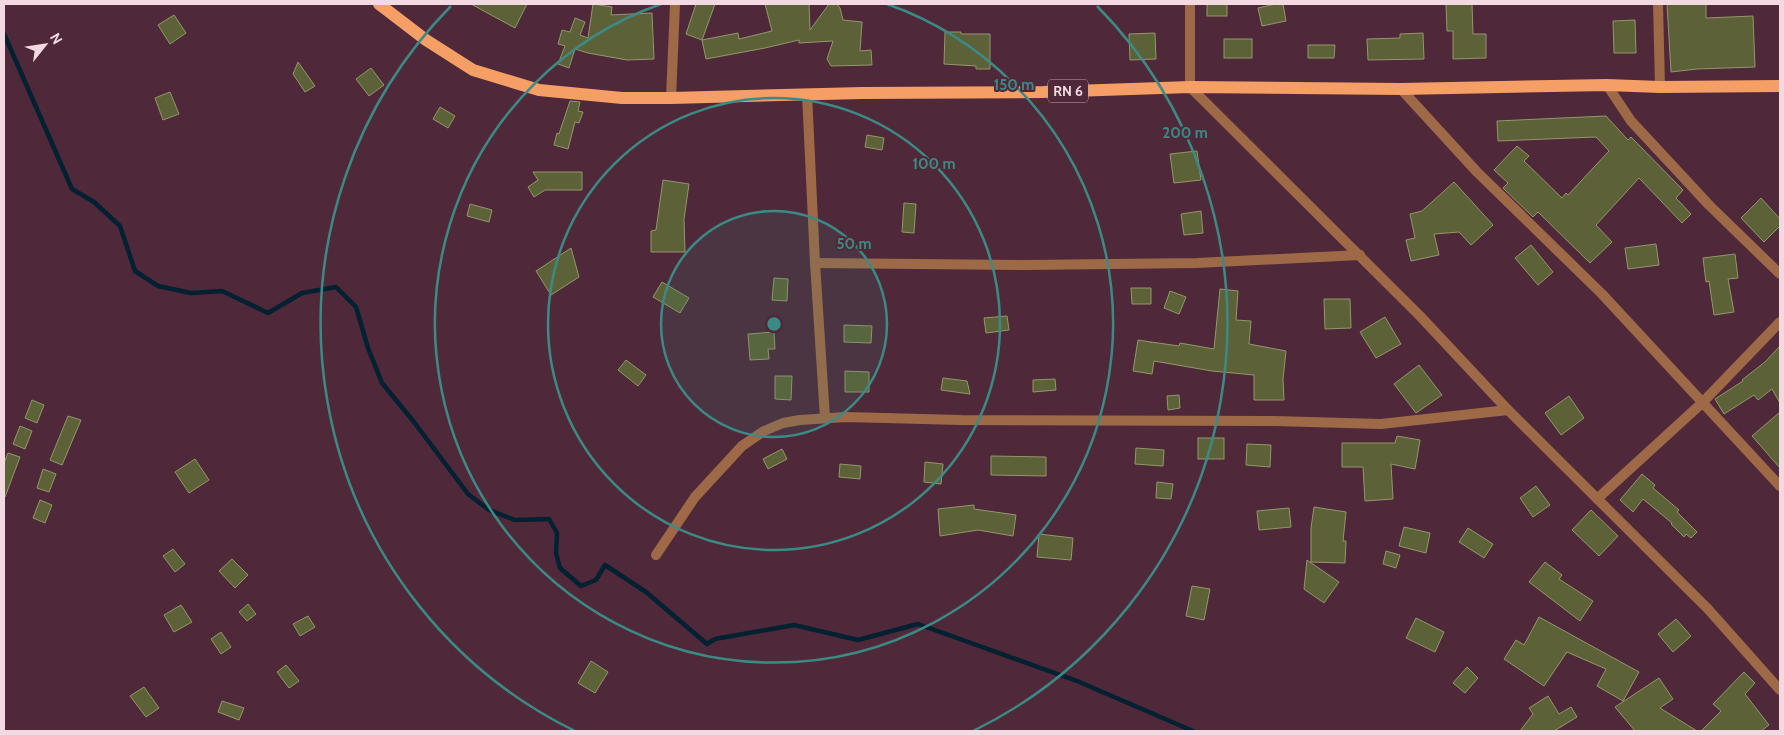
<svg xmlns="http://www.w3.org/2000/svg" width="1784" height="735" font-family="Cabin,sans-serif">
	<rect width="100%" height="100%" fill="#4f293a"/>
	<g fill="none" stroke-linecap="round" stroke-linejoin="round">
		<path stroke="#002131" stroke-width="4.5" d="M4,34l68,155 22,13 26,24 15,45 23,15 33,7 31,-2 46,22 34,-20 34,-6 20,20 12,41 14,35 32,39 54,72 21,16 26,10 34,-1 8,14 -1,20 4,15 21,18 15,-6 9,-15 41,27 61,52 8,-5 79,-14 64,15 60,-16 159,57 116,50"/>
	</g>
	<g fill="#5d6137" stroke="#93976b">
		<path d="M471,4h56l-12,24z"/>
		<path d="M593,4l19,3 -1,8 41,-2 2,46 -27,1 -39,-7 -13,-4 -6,19 -11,-4 7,-18 -7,-2 4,-14 8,2 5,-14 10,4 -5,13 8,3z"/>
		<path d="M696,4h19l-13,36 -16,-6z"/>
		<path d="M765,4h44l1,26 19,-26h8l3,4 3,12 19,2 -2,29 11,-1 1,15 -41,1 -4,-7 6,-18 -34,2v-3l-34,8 -59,11 -4,-19 36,-7 1,6 33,-8z"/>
		<rect x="1207" y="4" width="20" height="12"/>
		<path d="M1276,4h7l3,17 -24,5 -4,-18z"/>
		<path d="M1446,4h26l1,30h13v24l-33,1v-28h-6z"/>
		<path d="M1667,4h39v14l47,-2 2,51 -58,2 -26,3z"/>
		<path d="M174,15l12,18 -16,11 -12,-19z"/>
		<path d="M1635,20l1,33h-22l-1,-32z"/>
		<path d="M945,32h16v2h29v35h-14v-3l-32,-2z"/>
		<path d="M1155,33l1,26 -26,1 -1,-26z"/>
		<path d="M1423,33l1,26 -56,1 -1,-21 33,-1v-4z"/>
		<rect x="1224" y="39" width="28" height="19"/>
		<path d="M1308,45h27l-1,13h-26z"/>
		<path d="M298,62l17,24 -10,6 -12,-18z"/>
		<path d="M371,68l13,17 -15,11 -13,-17z"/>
		<path d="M170,92l9,22 -16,6 -8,-22z"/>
		<path d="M570,101l10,1 -2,9 5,1 -4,11 -4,-1 -7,27 -14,-4 3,-12 2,1z"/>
		<path d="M440,107l15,9 -7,12 -15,-9z"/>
		<path d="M1606,116l22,24 3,-3 52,53 -7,8 15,16 -9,9 -43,-45 -43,47 16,17 -22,21 -52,-51 -5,5 -30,-29 5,-5 -14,-13 23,-24 12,10 -5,5 38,37 4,-5 2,2 41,-44 -13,-14 -98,4 -1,-20z"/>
		<path d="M867,135l17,3 -2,12 -17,-3z"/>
		<path d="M1197,151l4,29 -27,3 -4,-29z"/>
		<path d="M533,172h49v18h-37l-11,7 -6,-10 10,-7z"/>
		<path d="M663,180l26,4 -5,35 1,33h-34v-21l5,-1z"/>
		<path d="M1454,182l39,43 -22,20 -12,-13 -25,2 5,21 -28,6 -5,-21 9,-2 -5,-24 12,-3z"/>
		<path d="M1761,198l19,21v7l-16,16 -23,-24z"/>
		<path d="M904,203l12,1 -2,29 -12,-1z"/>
		<path d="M470,204l22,6 -3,12 -22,-6z"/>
		<path d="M1201,211l2,22 -19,2 -3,-21z"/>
		<path d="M1656,244l3,21 -31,4 -3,-21z"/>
		<path d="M1531,245l22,27 -15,13 -23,-27z"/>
		<path d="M571,248l8,29 -28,18 -15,-24z"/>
		<path d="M1735,254l3,24 -10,1 6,33 -20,3 -5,-34 -3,1 -3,-24z"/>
		<path d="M774,278l14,1 -1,22 -15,-1z"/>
		<path d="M662,282l27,16 -9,15 -27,-16z"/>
		<path d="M1131,288h20v16h-19z"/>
		<path d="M1220,289l18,2 -2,29 15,1 -2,23 37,7 -3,28 1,21h-30v-25l-42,-4 -58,-10 -2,13 -19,-3 5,-31 13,2v1v-1l28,4 1,-3 34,6z"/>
		<path d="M1170,291l16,6 -7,17 -15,-6z"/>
		<path d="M1324,299h26l1,29 -26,1z"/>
		<path d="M1007,316l2,14 -23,3 -2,-15z"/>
		<path d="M1385,317l16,27 -25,14 -16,-26z"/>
		<path d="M844,325l28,1 -1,17 -27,-1z"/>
		<path d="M774,332l1,17h-7l1,10 -19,1 -2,-26z"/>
		<path d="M1780,346v57l-8,-14 -14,11 -4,-5 -30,19 -9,-15 28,-18 -1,-1 23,-18z"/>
		<path d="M626,360l20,15 -8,11 -20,-16z"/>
		<path d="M1419,365l23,30 -26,18 -22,-29z"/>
		<path d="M845,371l24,1v20h-24z"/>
		<path d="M775,376h17l-1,24 -16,-1z"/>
		<path d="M943,378l24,3 3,13 -29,-4z"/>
		<path d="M1055,379l1,11 -23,2v-12z"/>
		<path d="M1179,395l1,13 -12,2 -1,-14z"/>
		<path d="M1569,396l15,22 -23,17 -16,-22z"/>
		<path d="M32,400l12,5 -7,18 -12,-5z"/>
		<path d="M1780,412v56l-28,-32z"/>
		<path d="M68,416l13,4 -19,45 -12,-5z"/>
		<path d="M20,426l12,5 -7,18 -12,-5z"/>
		<path d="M1397,436l23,4 -5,29 -24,-5 2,35 -28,2 -2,-34h-21v-24h53z"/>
		<rect x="1198" y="438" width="26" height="21"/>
		<path d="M1247,444l24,1 -1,22 -24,-2z"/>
		<path d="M1136,448l28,2 -1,16 -28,-2z"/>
		<path d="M782,449l5,10 -19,10 -5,-10z"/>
		<path d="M8,453l12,4 -15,40h-1v-34z"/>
		<path d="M991,456l55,1v19l-55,-1z"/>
		<path d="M195,459l14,21 -20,13 -14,-21z"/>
		<path d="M925,462l18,2 -2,20 -17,-2z"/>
		<path d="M840,464l21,2 -1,13 -21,-2z"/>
		<path d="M43,469l13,5 -7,18 -12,-4z"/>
		<path d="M1642,474l13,11 -2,3 26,22 -2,2 20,20 -6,6 -5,-4 -2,3 -13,-13 1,-1 -29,-24 -10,13 -13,-12z"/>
		<path d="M1157,482l16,2 -2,15 -15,-1z"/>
		<path d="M1536,486l14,19 -17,12 -13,-19z"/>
		<path d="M40,500l12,5 -7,18 -12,-5z"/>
		<path d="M974,505v4l42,6 -3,21 -35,-6 -38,6 -2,-27z"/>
		<path d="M1314,507l32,5 -3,29h3l-1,22 -34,-1v-34z"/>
		<path d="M1289,508l2,19 -32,3 -2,-19z"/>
		<path d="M1591,510l27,26 -19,20 -27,-26z"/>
		<path d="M1404,527l26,6 -4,20 -27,-7z"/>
		<path d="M1468,528l25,16 -9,14 -25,-16z"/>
		<path d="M1039,534l34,4 -2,22 -34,-3z"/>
		<path d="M173,549l12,15 -10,8 -12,-16z"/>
		<path d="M1386,551l14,4 -4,13 -13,-4z"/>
		<path d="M232,559l16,16 -13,13 -16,-17z"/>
		<path d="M1307,560l32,22 -15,21 -20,-14z"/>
		<path d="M1545,562l17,13 -3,4 34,22 -13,20 -51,-39z"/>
		<path d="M1192,586l18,3 -6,31 -18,-4z"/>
		<path d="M248,604l8,10 -9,7 -8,-9z"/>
		<path d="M181,605l11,17 -18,10 -10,-17z"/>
		<path d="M308,616l7,11 -15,9 -7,-12z"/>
		<path d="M1539,617l100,55 -16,29 -26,-15 9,-17 -39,-17 -23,34 -40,-27 12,-19 8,5z"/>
		<path d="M1416,618l28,14 -9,20 -29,-14z"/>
		<path d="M1676,619l15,17 -18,16 -15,-18z"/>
		<path d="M221,632l10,15 -10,7 -10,-15z"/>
		<path d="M591,661l17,11 -13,21 -17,-10z"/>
		<path d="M286,665l13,16 -10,7 -12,-16z"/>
		<path d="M1467,667l11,11 -13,15 -12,-10z"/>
		<path d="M1744,672l11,11 -10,11 24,31 -8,6h-60l20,-20 -8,-7z"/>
		<path d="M1659,678l14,21 -13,9 37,23h-62l-20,-24z"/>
		<path d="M144,687l15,21 -13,9 -16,-21z"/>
		<path d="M1548,696l11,18 12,-7 6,10 -23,14h-34l13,-17 -4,-6z"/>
		<path d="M222,701l22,7 -5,12 -21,-8z"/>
	</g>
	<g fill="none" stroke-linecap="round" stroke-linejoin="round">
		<g stroke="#9e6947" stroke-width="10">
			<path d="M1190,4v83l230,229 88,94 200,199 72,81"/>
			<path d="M1658,4l2,83"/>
			<path d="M1607,85l24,36 78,84 71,69"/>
			<path d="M1401,89l76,83 125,122 178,192"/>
			<path d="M807,94l8,169 10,155"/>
			<path d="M671,98l4,-94"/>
			<path d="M815,263l211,2 171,-2 163,-8"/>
			<path d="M1597,499l105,-96 78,-81"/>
			<path d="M656,555l39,-58 47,-51 22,-15 19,-8 17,-3 46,-3 115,3 313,1 107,3 127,-14"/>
		</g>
		<path stroke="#f59f67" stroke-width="12" d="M379,4l47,36 47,30 66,20 83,8h49l191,-5 181,-1 147,-5 211,2 206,-4 53,2 120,-1"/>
	</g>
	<circle cx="774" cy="324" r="113" fill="#3c8a85" fill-opacity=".12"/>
	<g fill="none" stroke="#3c8a85" stroke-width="2.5">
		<circle cx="774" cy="324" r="113"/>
		<circle cx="774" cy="324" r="226"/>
		<path d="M887 4A339 339 0 1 1 661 4"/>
		<path d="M575 731A453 453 0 0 1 451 6M1097 6A453 453 0 0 1 973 731"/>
	</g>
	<g text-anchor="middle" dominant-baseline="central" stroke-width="4" stroke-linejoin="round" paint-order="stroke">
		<rect fill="#4f293a" stroke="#c1a4b0" stroke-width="1" x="1048" y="79.5" width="40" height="23" rx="4"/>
		<g font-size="14" font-weight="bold" fill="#f2d9e2">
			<text x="1068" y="91">RN 6</text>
		</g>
	</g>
	<circle cx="774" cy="324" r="8" fill="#3c8a85" stroke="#4f293a" stroke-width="2.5"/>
	<g font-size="15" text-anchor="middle" font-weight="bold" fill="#3c8a85" stroke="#4f293a" stroke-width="4" stroke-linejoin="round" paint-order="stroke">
		<text x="1014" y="90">150 m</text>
		<text x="1185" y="138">200 m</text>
		<text x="934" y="169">100 m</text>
		<text x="854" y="249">50 m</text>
	</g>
	<rect width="1784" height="735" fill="none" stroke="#f2d9e2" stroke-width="10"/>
	<g transform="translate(45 45) rotate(60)" stroke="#4f293a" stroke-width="4" paint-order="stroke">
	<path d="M0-4L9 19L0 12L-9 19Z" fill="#f2d9e2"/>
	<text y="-8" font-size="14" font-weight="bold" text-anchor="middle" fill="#f2d9e2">N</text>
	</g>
</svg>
